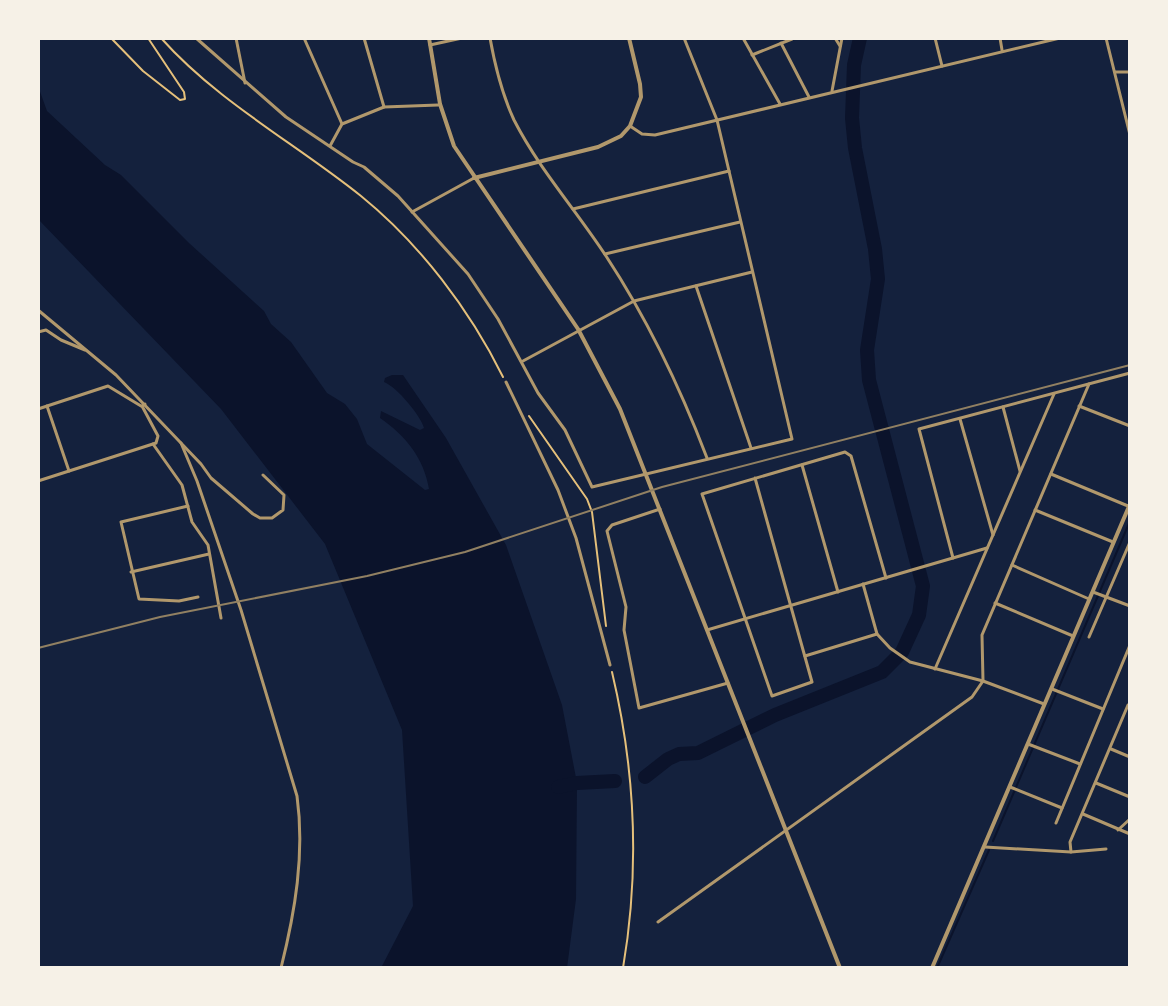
<svg xmlns="http://www.w3.org/2000/svg" width="1168" height="1006" font-family="'Golos Text',sans-serif">
	<rect width="100%" height="100%" fill="#14213d"/>
	<path fill="#0b132b" d="M38,86l9,25 58,54 16,10 68,68 75,68 7,13 20,18 36,51 18,11 12,15 10,25 58,46 4,-1c-5,-31 -24,-54 -49,-71l1,-7 39,19 4,-2c-3,-12 -27,-41 -40,-46l1,-4 7,-3h11l43,63 60,107 56,160 15,78 -1,116 -9,69h-186l32,-62 -11,-176 -77,-186 -104,-135 -183,-190z"/>
	<g fill="none" stroke-linecap="round" stroke-linejoin="round">
		<g stroke="#0b132b" stroke-width="2">
			<path d="M993,841l137,-320"/>
			<path d="M937,968l52,-118"/>
		</g>
		<g stroke="#0b132b" stroke-width="14">
			<path d="M645,777l23,-18 11,-5 19,-1 77,-38 107,-43 20,-20 17,-37 4,-29 -54,-206 -2,-30 11,-71 -3,-30 -20,-101 -3,-30 2,-53 6,-27"/>
			<path d="M558,787l19,-4 38,-2"/>
		</g>
		<g stroke="#e5c07b" stroke-width="2">
			<path d="M111,38l32,33 37,29 5,-1 -1,-7 -36,-54"/>
			<path d="M161,38c57,64 134,105 200,158 59,48 109,114 142,181"/>
			<path d="M529,416l58,83 5,13 14,114"/>
			<path d="M612,672c23,97 28,197 11,296"/>
		</g>
		<g stroke="#b1986c" stroke-width="3">
			<path d="M196,38l90,79 67,45 11,5 34,29 70,78 30,45 40,74 27,37 27,57 200,-48 -75,-319 -33,-82"/>
			<path d="M236,38l9,45"/>
			<path d="M304,38l38,86"/>
			<path d="M364,38l20,69"/>
			<path d="M490,38c5,28 12,56 24,82 25,49 62,90 92,136 42,64 74,131 101,202"/>
			<path d="M743,38l37,66"/>
			<path d="M835,38l5,8"/>
			<path d="M935,38l7,28"/>
			<path d="M1000,38l2,12"/>
			<path d="M1106,38l24,97"/>
			<path d="M781,43l28,54"/>
			<path d="M430,45l32,-7"/>
			<path d="M752,55l40,-16"/>
			<path d="M1115,72h15"/>
			<path d="M832,91l10,-53"/>
			<path d="M630,126l12,8 13,1 405,-97"/>
			<path d="M330,146l12,-22 42,-17 54,-2"/>
			<path d="M573,209l156,-38"/>
			<path d="M412,212l62,-34"/>
			<path d="M605,254l135,-32"/>
			<path d="M696,286l55,162"/>
			<path d="M38,310l78,65 85,89 10,14 42,36 7,4h12l11,-8 1,-15 -21,-20"/>
			<path d="M38,332l8,-2 15,10 24,10"/>
			<path d="M523,361l111,-60 118,-29"/>
			<path d="M506,382l52,108 18,48 34,127"/>
			<path d="M47,406l22,65"/>
			<path d="M1079,406l51,20"/>
			<path d="M1003,407l17,64"/>
			<path d="M38,409l70,-23 33,20"/>
			<path d="M960,419l33,116"/>
			<path d="M181,443l16,38 44,129 56,186c8,58 -2,116 -16,172"/>
			<path d="M153,444l29,41 10,37 16,23 13,73"/>
			<path d="M802,465l36,127"/>
			<path d="M1051,474l77,32"/>
			<path d="M755,478l57,204 -40,14 -70,-202 143,-42 6,4 35,122"/>
			<path d="M38,481l118,-38 2,-7 -16,-30 3,-2"/>
			<path d="M188,506l-67,16 18,77 40,2 19,-4"/>
			<path d="M660,509l-48,16 -5,6 19,76 -2,23 15,78 89,-25"/>
			<path d="M1035,510l78,32"/>
			<path d="M953,558l-34,-129 211,-56"/>
			<path d="M1012,565l77,34"/>
			<path d="M131,572l78,-18"/>
			<path d="M863,584l14,50 13,14 20,14 73,19 61,23"/>
			<path d="M1093,592l37,14"/>
			<path d="M995,603l78,33"/>
			<path d="M707,630l280,-82"/>
			<path d="M1089,637l41,-95"/>
			<path d="M805,656l72,-22"/>
			<path d="M935,669l119,-275"/>
			<path d="M1052,689l51,20"/>
			<path d="M1028,744l52,20"/>
			<path d="M1111,749l19,8"/>
			<path d="M1096,783l34,14"/>
			<path d="M1010,787l52,21"/>
			<path d="M1083,814l47,20"/>
			<path d="M1056,823l74,-178"/>
			<path d="M1118,830l12,-11"/>
			<path d="M985,847l86,5 35,-3"/>
			<path d="M1071,852l-1,-10 58,-137 2,1"/>
			<path d="M658,922l314,-225 11,-16 -1,-46 107,-251"/>
		</g>
		<g stroke="#b1986c" stroke-width="4">
			<path d="M429,38l11,66 14,42 124,183 42,80 220,559"/>
			<path d="M474,178l124,-31 23,-11 9,-10 11,-29 -1,-13 -11,-46"/>
			<path d="M932,968l198,-464"/>
		</g>
		<path stroke="#918062" stroke-width="2" d="M38,648l122,-31 207,-41 98,-24 197,-65 468,-122"/>
	</g>
	<rect width="1168" height="1006" fill="none" stroke="#f6f1e7" stroke-width="80"/>
</svg>
